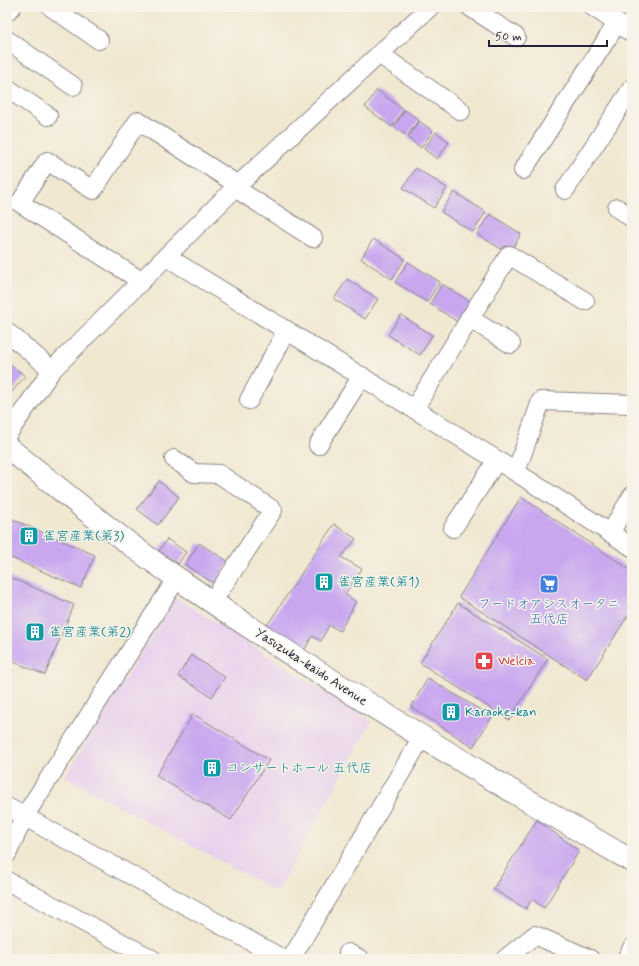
<svg xmlns="http://www.w3.org/2000/svg" width="639" height="966" font-family="Mynerve,'Klee One',sans-serif">
	<rect width="100%" height="100%" fill="#f7f3e8"/>
	<filter id="ink" filterUnits="userSpaceOnUse"><feTurbulence type="fractalNoise" baseFrequency=".025" numOctaves="2"/><feDisplacementMap in="SourceGraphic" scale="8" xChannelSelector="R" yChannelSelector="G"/><feConvolveMatrix kernelMatrix="1 2 1 2 8 2 1 2 1" color-interpolation-filters="sRGB"/></filter>
	<filter id="wash" filterUnits="userSpaceOnUse"><feTurbulence type="fractalNoise" baseFrequency=".012" numOctaves="4" result="noise"/><feDisplacementMap in="SourceGraphic" scale="16" xChannelSelector="R" yChannelSelector="G"/><feGaussianBlur stdDeviation="0.9" result="paint"/><feColorMatrix in="noise" values="0 0 0 0 0 0 0 0 0 0 0 0 0 0 0 0 0 1.4 0 .05"/><feComposite in="paint" operator="in"/></filter>
	<g filter="url(#wash)">
		<rect width="100%" height="100%" fill="#f1e8d1"/>
		<path fill="#e9d2ed" d="M175,597l197,124 -95,171 -212,-115z"/>
		<g id="blocks">
			<g fill="#c8a7ef">
				<path d="M377,90l27,20 -12,17 -27,-20z"/>
				<path d="M405,110l14,10 -12,16 -13,-9z"/>
				<path d="M419,121l14,10 -12,17 -13,-10z"/>
				<path d="M436,132l13,10 -12,17 -13,-10z"/>
				<path d="M416,168l31,20 -13,20 -31,-20z"/>
				<path d="M454,192l32,20 -13,20 -32,-20z"/>
				<path d="M490,214l31,20 -12,20 -32,-20z"/>
				<path d="M373,239l32,20 -13,20 -31,-20z"/>
				<path d="M408,262l32,20 -13,20 -32,-20z"/>
				<path d="M347,279l31,20 -13,20 -31,-20z"/>
				<path d="M442,284l32,20 -13,20 -31,-20z"/>
				<path d="M401,315l31,20 -12,20 -32,-20z"/>
				<path d="M7,362l18,14 -15,18 -3,-2z"/>
				<path d="M159,481l20,16 -21,28 -21,-16z"/>
				<path d="M521,497l111,74v38l-45,71 -128,-83z"/>
				<path d="M7,517l88,38 -14,33 -74,-32z"/>
				<path d="M334,524l22,15 -15,18 21,12 -17,25 11,8 -16,29 -11,-6 -8,16 -9,-5 -8,15 -38,-24z"/>
				<path d="M167,539l19,13 -8,12 -19,-13z"/>
				<path d="M199,543l30,19 -14,22 -30,-19z"/>
				<path d="M7,576l67,29 -29,70 -38,-16z"/>
				<path d="M458,603l90,56 -39,61 -89,-57z"/>
				<path d="M191,655l34,22 -13,20 -34,-21z"/>
				<path d="M428,678l64,39 -19,30 -62,-40z"/>
				<path d="M193,714l76,46 -38,60 -75,-44z"/>
				<path d="M537,820l42,31 -35,57 -12,-9 -6,10 -33,-20z"/>
			</g>
		</g>
	</g>
	<g filter="url(#ink)">
		<use href="#blocks" fill-opacity="0" stroke="#8a8586" stroke-width="1"/>
		<g fill="none" stroke-linecap="round" stroke-linejoin="round">
			<g stroke="#8a8586" stroke-width="20">
				<g id="street">
					<path d="M51,7l48,33"/>
					<path d="M470,7l46,30"/>
					<path d="M593,7l39,26"/>
					<path d="M7,12l5,-5"/>
					<path d="M7,40l66,46"/>
					<path d="M379,54l82,57"/>
					<path d="M7,88l41,28"/>
					<path d="M523,170l94,-147"/>
					<path d="M235,188l78,50"/>
					<path d="M565,190l67,-102"/>
					<path d="M617,208l15,10"/>
					<path d="M167,257l330,203 135,87"/>
					<path d="M141,281l-121,-78 27,-42 46,29 45,-69 100,64"/>
					<path d="M469,318l42,26"/>
					<path d="M7,332l45,38"/>
					<path d="M249,400l38,-70"/>
					<path d="M414,409l95,-154 76,46"/>
					<path d="M7,435l45,-65 186,-185 192,-178"/>
					<path d="M318,445l44,-69"/>
					<path d="M174,459l20,14 25,1 54,36 -61,92"/>
					<path d="M516,472l25,-71 91,3"/>
					<path d="M453,528l44,-68"/>
					<path d="M610,533l22,-37"/>
					<path d="M7,807l276,152"/>
					<path d="M7,854l17,-37 153,-239"/>
					<path d="M7,881l145,78"/>
					<path d="M348,953l12,6"/>
					<path d="M291,959l131,-222"/>
					<path d="M505,959l30,-24 55,24"/>
					<path d="M626,959l6,-11"/>
				</g>
			</g>
			<g stroke="#8a8586" stroke-width="24">
				<path id="secondary" d="M7,447c56,44 111,91 170,131 147,102 300,194 455,283"/>
			</g>
			<use href="#street" stroke="#fff" stroke-width="18"/>
			<use href="#secondary" stroke="#fff" stroke-width="22"/>
		</g>
	</g>
	<defs>
		<g id="building-square" transform="scale(1)"><rect x="-9" y="-9" width="18" height="18" rx="4" fill="#0f9aa8" stroke="#f7f3e8"/><path d="M-4-6H4V6H1V3H-1V6H-4ZM-2.5-4.3h1.7v1.8h-1.7ZM.8-4.3h1.7v1.8H.8ZM-2.5-1h1.7V.8h-1.7ZM.8-1h1.7V.8H.8Z" fill="#fff"/></g>
		<g id="supermarket-square" transform="scale(1)"><rect x="-9" y="-9" width="18" height="18" rx="4" fill="#3f7fe0" stroke="#f7f3e8"/><path d="M-6-5.5h2.5l.6 2H6L4.5 2H-2.5L-4.4-4H-6ZM-1.5 3.2a1.3 1.3 0 1 0 .1 0ZM3 3.2a1.3 1.3 0 1 0 .1 0Z" fill="#fff"/></g>
		<g id="pharmacy-square" transform="scale(1)"><rect x="-9" y="-9" width="18" height="18" rx="4" fill="#e0444e" stroke="#f7f3e8"/><path d="M-2-6h4v4h4v4h-4v4h-4v-4h-4v-4h4Z" fill="#fff"/></g>
	</defs>
	<g fill-rule="evenodd">
		<use href="#building-square" x="29" y="536"/>
		<use href="#building-square" x="324" y="582"/>
		<use href="#supermarket-square" x="549" y="584"/>
		<use href="#building-square" x="35" y="632"/>
		<use href="#pharmacy-square" x="484" y="661"/>
		<use href="#building-square" x="451" y="712"/>
		<use href="#building-square" x="212" y="768"/>
	</g>
	<g text-anchor="middle" dominant-baseline="central" stroke-width="3" stroke-linejoin="round" paint-order="stroke">
		<g font-size="13" fill="#0d838f" stroke="#f7f3e8" text-anchor="start">
			<text x="43" y="536">雀宮産業(第3)</text>
			<text x="338" y="582">雀宮産業(第1)</text>
			<text x="49" y="632">雀宮産業(第2)</text>
			<text x="465" y="712">Karaoke-kan</text>
			<text x="226" y="768">コンサートホール 五代店</text>
		</g>
		<g font-size="13" fill="#366cbe" stroke="#f7f3e8">
			<text x="549" y="604">フードオアシスオータニ<tspan x="549" dy="15">五代店</tspan></text>
		</g>
		<g font-size="13" fill="#be3a42" stroke="#f7f3e8" text-anchor="start">
			<text x="498" y="661">Welcia</text>
		</g>
		<g font-size="13" fill="#22223b" stroke="#f7f3e8">
			<text transform="translate(311 667) rotate(33)">Yasuzuka-kaido Avenue</text>
		</g>
	</g>
	<rect width="639" height="966" fill="none" stroke="#f7f3e8" stroke-width="24"/>
	<path d="M489 40v6h118v-6" fill="none" stroke="#22223b" stroke-width="2"/>
	<text x="495" y="40" font-size="12" fill="#22223b" stroke="#f7f3e8" stroke-width="3" paint-order="stroke">50 m</text>
</svg>
